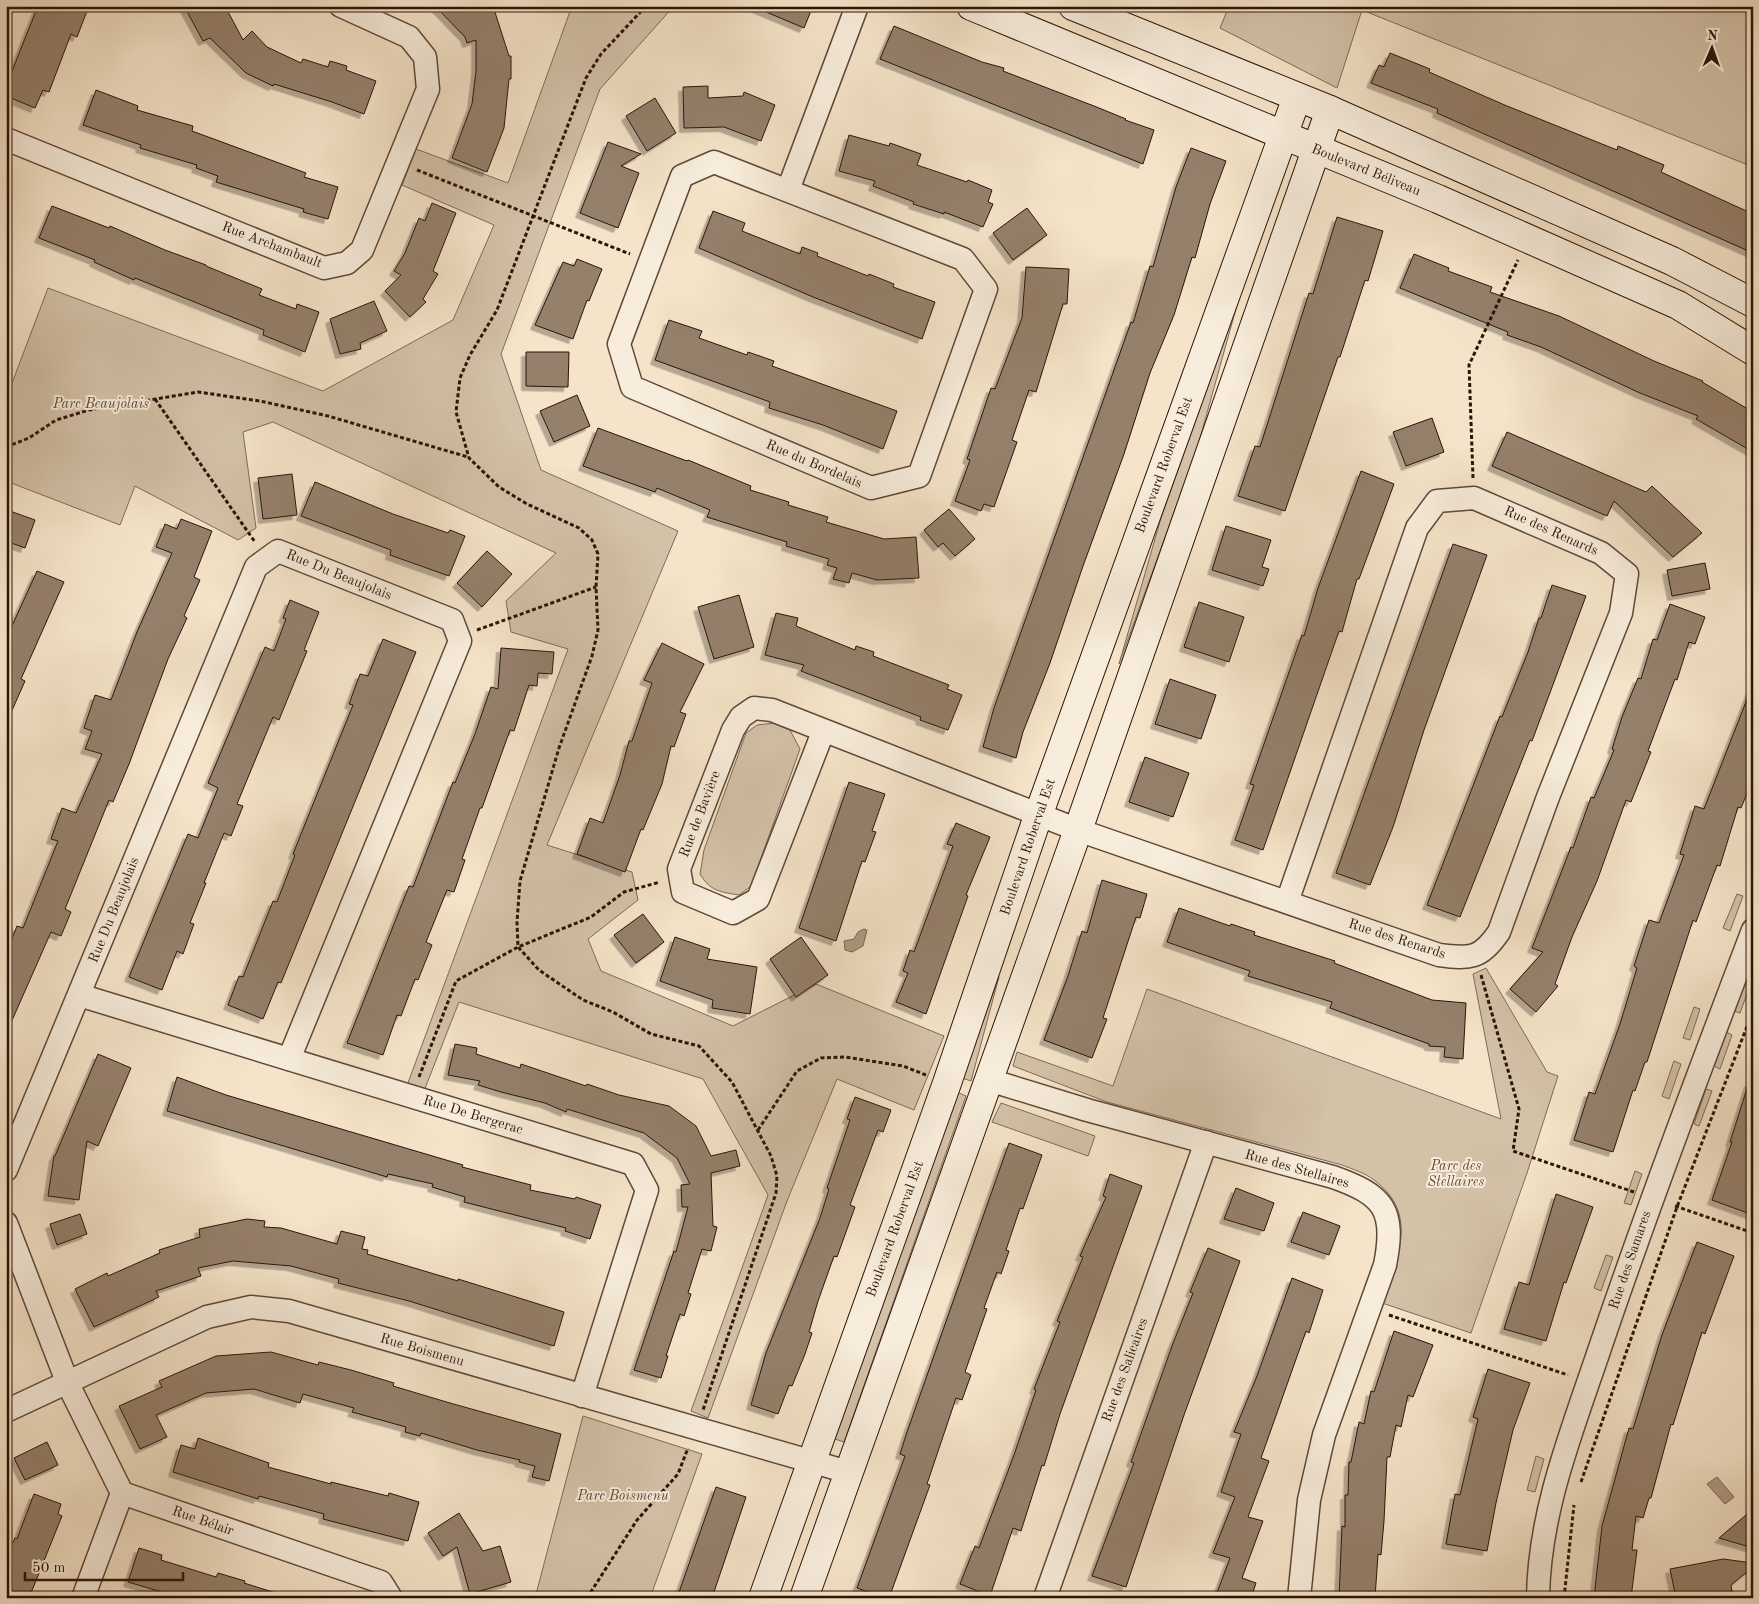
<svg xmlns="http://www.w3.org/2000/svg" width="1759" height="1604" font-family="'Old Standard TT',serif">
	<defs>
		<filter id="shadow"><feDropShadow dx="-4.5" dy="4.5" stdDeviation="0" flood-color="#0004"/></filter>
	</defs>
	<rect width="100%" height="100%" fill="#f5e4c9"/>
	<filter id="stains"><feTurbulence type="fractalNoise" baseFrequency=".004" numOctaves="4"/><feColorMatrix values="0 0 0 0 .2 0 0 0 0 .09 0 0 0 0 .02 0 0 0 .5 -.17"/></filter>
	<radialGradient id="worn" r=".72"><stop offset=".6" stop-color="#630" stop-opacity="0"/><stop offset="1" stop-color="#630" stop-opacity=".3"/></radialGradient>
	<g fill="#d3c1a8" stroke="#806a58">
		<path d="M572,6h102l-74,83 -99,265 40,116 137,61 -131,314 85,27 6,28 -50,39 13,32 132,55 83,-42 128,52 -30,74 -77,-31 -50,122 -79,217 -17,-7 77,-216 -65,-116 -244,-77 -37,94 -17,-5 163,-442 -57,-17 -5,-31 50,-48 -283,-131 -30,10 13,96 -18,12 -103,-54 -15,39 -114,-44v-82l42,-111 275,103 130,-71 41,-95 -92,-40 14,-36 92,34z"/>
		<path d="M1229,6h524v161l-391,-157 -25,78 -117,-60z"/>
		<path d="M1239,298l-42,151 -78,215 42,-146z"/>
		<path d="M774,723l16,7 10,19 -49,137 -12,9c-19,-3 -29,-4 -39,-21l4,-24 42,-117 11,-8z"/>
		<path d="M1737,894l6,2 -13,35 -7,-3z"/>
		<path d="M1486,968l61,104 11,4 -31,97 -56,160 -89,-30c15,-44 38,-89 -8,-123 -9,-7 -22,-11 -32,-15l-235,-63 -94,-36 4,-14 96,34 34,-97 354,130 -28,-145z"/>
		<path d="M999,977l-28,104 -9,-3z"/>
		<path d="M1746,977l6,3 -12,33 -6,-2z"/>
		<path d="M1694,1007l6,2 -10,31 -7,-2z"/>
		<path d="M1726,1032l6,3 -12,34 -6,-3z"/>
		<path d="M1674,1061l7,3 -12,35 -7,-3z"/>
		<path d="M1706,1089l6,2 -13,35 -5,-2z"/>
		<path d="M957,1092l9,4 -122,346 -9,-3z"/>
		<path d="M1001,1103l94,33 -7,20 -96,-34z"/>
		<path d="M1635,1171l7,3 -11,31 -7,-2z"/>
		<path d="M1606,1255l7,2 -12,34 -7,-3z"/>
		<path d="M583,1416l119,38 -52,144h-115z"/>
		<path d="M1536,1456l8,3 -9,33 -8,-2z"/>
	</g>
	<g fill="#b19d87" stroke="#7c6654">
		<path d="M864,929l3,1 -4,16 -11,6 -7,-2 -1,-9 10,-2 4,-7z"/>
		<path d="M1717,1477l17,20 -9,7 -18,-20z"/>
	</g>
	<g fill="#95806c" stroke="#2d1407" filter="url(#shadow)">
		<path d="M38,6h38l11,5 -10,26 -6,-3 -22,58 -6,-2 -8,18 -29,-12v-10z"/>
		<path d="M184,6h41l18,34 9,-9 15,16 34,16 2,-4 25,8 2,-6 17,5 -1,4 30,11 -12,33 -32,-12 -58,-18 -1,2 -27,-13 -36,-35 -7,3z"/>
		<path d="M435,6h58l16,50h2v23h-2l-5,49 -17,44 -35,-14 20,-54 4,-33v-31l-9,3 -2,-6z"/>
		<path d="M752,6h61l-9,22z"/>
		<path d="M894,26l88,36 22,6 -1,3 91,35 32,13 -1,1 29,10 -11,34 -263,-105z"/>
		<path d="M1390,53l40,16 -1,3 78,34 110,44 1,-4 46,19 -3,7 92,42v39l-316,-140 1,-4 -67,-26 8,-18 5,2z"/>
		<path d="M708,86v12l35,-2 1,-4 31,13 -14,36 -37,-14 -40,1 -1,-41z"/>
		<path d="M96,90l42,16 -1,4 56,16 -1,5 114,42 -2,4 34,10 -10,32 -25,-7 1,-3 -88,-27 2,-6 -22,-8 1,-3 -57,-17 1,-3 -58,-20z"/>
		<path d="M655,98l21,35 -29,18 -21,-35z"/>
		<path d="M849,135l40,11 1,-3 31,11 -4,11 50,17 1,-2 24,10 -4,12 5,2 -10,23 -39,-15v2l-31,-10 1,-2 -41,-16 2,-5 -36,-10z"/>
		<path d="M608,142l33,12 -20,12 18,7 -21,55 -38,-15z"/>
		<path d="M1191,148l35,13 -16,43 -15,54 -3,-1 -18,58 -24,58 -26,81 -41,112 -33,97 -27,69 -7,26 -33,-11 11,-39 137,-386 2,1 17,-57 3,1 23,-80z"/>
		<path d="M432,203l24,10 -23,58 5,3 -15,25 3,3 -16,15 -25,-26 16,-16 -7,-4 11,-18 14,-35 6,3z"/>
		<path d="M52,206l57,22 1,-2 55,24 41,15v1l56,23 -3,6 37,14 1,-5 22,8 -14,40 -42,-17 1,-5 -129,-52 -1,2 -40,-18 1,-2 -56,-22z"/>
		<path d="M1027,208l20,27 -34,25 -20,-27z"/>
		<path d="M713,211l32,12 -3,8 58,23 2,-7 16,6 -1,3 51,20 1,-2 25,10 -1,3 42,15 -13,37 -109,-42 -114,-49z"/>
		<path d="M1337,217l46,14 -15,50 -3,-1 -25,77h-2l-53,154 -47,-15 17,-50 5,1 49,-154 4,1z"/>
		<path d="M1414,254l35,14 -1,3 44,16 -2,5 69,24 95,45 49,20 -1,1 51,30v40l-57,-33 2,-3 -58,-23 -99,-46 -34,-12 1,-3 -108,-44z"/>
		<path d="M577,259l25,10 -13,32 -2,-1 -14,39 -38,-14 28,-63 11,4z"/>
		<path d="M1026,267l43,2 -2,35h-4l-27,88 -7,-2 -17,50 5,2 -23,65 -10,-3 -3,7 -26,-10 15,-41 -3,-1 24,-71 4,1 27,-71z"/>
		<path d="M374,301l13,30 -27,12 1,6 -21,5 -10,-35z"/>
		<path d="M669,320l33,11 -3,7 48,17 1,-3 26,9 -2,5 125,45 -14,38 -60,-24 -54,-17 1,-6 -115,-42z"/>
		<path d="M526,352h43l-1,35 -42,-1z"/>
		<path d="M577,395l13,31 -36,16 -14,-31z"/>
		<path d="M1432,418l12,34 -38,14 -13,-34z"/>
		<path d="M598,428l89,33 1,-1 63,26 -1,4 39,12 -1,3 40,12 -2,5 58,17 32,-2 3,41 -42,2 -25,-7 -3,10 -16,-4 4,-11 -10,-3 2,-6 -43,-13 1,-4 -80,-25 3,-7 -53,-22 -2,4 -72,-26z"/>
		<path d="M1507,432l139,60 6,-6 50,47 -29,24 -59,-56 -7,15 -115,-50z"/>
		<path d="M1361,471l33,13 -35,95h-2l-15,53 -3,-1 -76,219 -28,-10 19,-55 -4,-1 52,-149 2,1 14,-48z"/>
		<path d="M292,474l5,41 -34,4 -5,-41z"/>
		<path d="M315,482l78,32 55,19 2,-3 15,6 -16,40 -59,-21 1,-5 -90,-34z"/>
		<path d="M949,509l26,30 -20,17 -12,-13 -5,4 -14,-17z"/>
		<path d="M10,511l25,9 -10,28 -19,-7v-19z"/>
		<path d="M181,519l31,12 -18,46 6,3 -16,36 3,2 -19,41 -39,105 -16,38 -4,-2 -44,109 6,3 -10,24 -10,-4 -45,102v-81l11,-27 6,2 35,-87 -7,-2 11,-31 14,5 26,-59 -17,-5 7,-18 -8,-3 11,-33 16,5 26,-68 35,-79 -16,-6 9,-23 12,5z"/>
		<path d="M1226,526l45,14 -9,27 7,2 -6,17 -51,-16z"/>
		<path d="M1453,544l34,11 -63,175 -31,97 -23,58 -34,-12z"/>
		<path d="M487,551l25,23 -30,33 -25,-24z"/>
		<path d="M1705,563l5,26 -38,7 -5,-26z"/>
		<path d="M37,571l27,11 -43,97 4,2 -19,43v-85z"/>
		<path d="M1552,585l34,11 -54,145 -2,-1 -70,177 -33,-12 73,-189 2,1 26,-65 11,-34h2z"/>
		<path d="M739,595l15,52 -40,12 -16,-52z"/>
		<path d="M290,600l29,12 -15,38 3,1 -28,69 -6,-3 -36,87 6,2 -12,30 -7,-3 -20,50h2l-16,40 4,1 -11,30 -6,-3 -15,39 -33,-13 59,-143 10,4 20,-50 -10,-5 57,-136 9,4 12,-32 -3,-1z"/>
		<path d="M1199,602l45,15 -15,45 -45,-15z"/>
		<path d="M1670,604l35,13 -10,27 -6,-2 -12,38 -2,-1 -27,72 3,1 -20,50 -5,-2 -29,81 -25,56 -17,47 3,2 -22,26 -26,-23 33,-37 -11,-4 39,-101 2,1 18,-51 3,1 20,-48 -2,-1 10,-32 16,-39 3,1 12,-40 4,1z"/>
		<path d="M776,613l22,5 -2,8 59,24 1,-4 18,6 -1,4 76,29 -2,4 15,6 -14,35 -28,-10 1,-3 -120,-46 3,-6 -39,-10z"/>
		<path d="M383,639l33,13 -135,331 -3,-1 -15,37 -35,-14 11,-29 4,1 30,-76 4,1 18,-47 -2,-1 60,-149 -4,-1 11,-30 8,2z"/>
		<path d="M662,643l42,21 -24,48 6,2 -12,33 -3,-1 -9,38 -19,46 -2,-1 -16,43 -48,-18 13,-36 13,5 17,-48 9,-34h3l20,-58 -8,-3z"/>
		<path d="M501,648l53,4 -2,22 -14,-1 -1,13 -8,-1 -15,46 -4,-1 -28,78h-2l-18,51 3,1 -11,32 -7,-2 -21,52 6,3 -14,35 -3,-1 -14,37 -4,-1 -14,40 -36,-12 62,-157 4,1 40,-105 2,1 20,-49 16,-47 7,2z"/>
		<path d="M1170,679l46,16 -15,44 -46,-15z"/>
		<path d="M1751,689l2,90 -12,29 -3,-1 -18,59 -3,-1 -21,57 -3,-2 -46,142h-2l-10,29 -2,-1 -20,62 -39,-12 15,-48 6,2 25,-70 17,-56 -3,-2 15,-46 10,3 25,-68 -4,-1 15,-48 9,3z"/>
		<path d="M1145,757l44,16 -16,44 -44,-15z"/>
		<path d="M849,782l36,12 -13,37 4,1 -11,30 -3,-1 -26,80 -37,-13z"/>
		<path d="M956,823l34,14 -24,58 2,1 -42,118 -30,-12 12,-29 -5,-2 7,-21 4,2 39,-106 -6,-2z"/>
		<path d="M1102,880l45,14 -7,24 -4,-1 -33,101 4,1 -15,39 -48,-18 24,-64 14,-45 5,2z"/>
		<path d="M1179,908l51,18 1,-2 24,8 -1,3 81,26 -1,2 98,37 34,3 -3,56 -19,-2 1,-10 -16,-1v-2l-99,-36 2,-6 -84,-26 2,-5 -83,-29z"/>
		<path d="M643,914l21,28 -28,21 -22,-28z"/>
		<path d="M675,937l35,12 -3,10 50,8 -7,47 -38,-6 1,-8 -53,-19z"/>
		<path d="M801,937l27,38 -32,22 -26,-38z"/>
		<path d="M455,1044l22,4 -1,6 44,14 1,-4 65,22 1,-2 32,11 50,11 27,20 15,30 25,-6 4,16 -29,7 2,53 4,1 -6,24 -9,-2 -14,44 3,1 -7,22 -4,-2 -14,42h2l-7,22 -27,-8 40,-119 2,1 12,-45h-6l-1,-22 9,-1 -13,-26 -33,-25 -77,-24 -1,3 -21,-9 -44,-11 -23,-7 2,-4 -32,-6z"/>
		<path d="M98,1054l33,14 -33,78 -11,-5 -8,59 -31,-4 6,-40h1z"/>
		<path d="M177,1077l49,18 237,70 -1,2 69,18 -1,5 45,9 1,-2 25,8 -11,34 -25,-8 1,-3 -102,-26 1,-5 -33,-10 1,-3 -45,-10 -1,3 -220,-66z"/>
		<path d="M1749,1082h4v133l-41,-15 20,-58h-2z"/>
		<path d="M855,1097l36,13 -8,22 -5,-2 -28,75 5,2 -18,50 -3,-1 -16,45 -9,31 3,1 -7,21 -13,32 -3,-1 -11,29 -27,-9 15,-52 54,-135 9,-29 -2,-1 23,-68 -3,-1z"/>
		<path d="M1009,1143l33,12 -19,54 -3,-1 -14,42 3,1 -8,23 -4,-2 -13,36 3,1 -22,63 6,3 -9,25 -6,-2 -29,86 3,1 -41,113h-4l-28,-10 48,-132 -5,-2 7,-22z"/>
		<path d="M1110,1174l32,12 -82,228 -16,52 -2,-1 -21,66 -8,-3 -23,68 -30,-12 15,-38 4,2 35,-93 22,-65 -2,-1 26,-67 -3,-1 26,-64 -3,-1 26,-59 -3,-1z"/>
		<path d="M1236,1188l38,15 -10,28 -40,-12z"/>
		<path d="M1556,1194l37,13 -27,76 -2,-1 -18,59 -42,-12 15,-47 10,3z"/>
		<path d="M1303,1212l37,14 -11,29 -38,-13z"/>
		<path d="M80,1214l7,20 -30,11 -7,-21z"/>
		<path d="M247,1219l18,2 -1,6 17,1 56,16 4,-13 24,6 -3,12 6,1 -1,4 91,27v-2l106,33 -10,34 -145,-45 -71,-18 1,-4 -48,-13 -58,-5 -35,7 3,8 -45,15 3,6 -65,30 -19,-38 32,-16 1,3 52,-23 -1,-3 41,-13 -1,-8z"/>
		<path d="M1697,1242l37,14 -29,78 -3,-2 -29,93 -2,-1 -20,74h-2l-6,20 -7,-2 -4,34h5l-6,48h-37l8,-72 27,-98 4,1 29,-94z"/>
		<path d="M1208,1248l32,13 -56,154 -58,172 -34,-11 42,-113 -3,-1 41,-116 21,-53 -3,-1z"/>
		<path d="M1292,1278l31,12 -14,43 -3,-2 -45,127 8,3 -21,56 15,4 -21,57 14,5 -5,15h-36l15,-40 -17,-5 22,-56 -14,-5 20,-58 -7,-2 23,-56z"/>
		<path d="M1394,1331l39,14 -20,52 -5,-2 -7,32 -5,-2 -6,32h-3l-3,64 -3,34 -3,-1 -3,44h-36l3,-72 3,1v-32h3l1,-33h2l8,-40 5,2 7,-33 3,1z"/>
		<path d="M271,1352l47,13 1,-3 32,8 43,13 -1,3 57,17 111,31 -12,47 -17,-4 3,-11 -16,-4 1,-2 -43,-10 -56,-17 -1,3 -15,-4 1,-5 -54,-15 2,-4 -51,-14 -3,9 -46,-14 -48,4 -50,22 11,22 -27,12 -21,-43 43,-19 -3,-6 57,-25z"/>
		<path d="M1488,1369l42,14 -17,47 -17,73 -9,48 -41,-7 9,-50 5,1 18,-76 -5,-2z"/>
		<path d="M198,1438l71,25 -1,4 63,17v-2l57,14 1,-3 30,9 -11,39 -85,-22 1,-5 -65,-18 -1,3 -85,-27 8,-27 14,4z"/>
		<path d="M47,1442l11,23 -33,15 -11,-22z"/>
		<path d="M716,1487l30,10 -34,101h-35z"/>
		<path d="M34,1494l27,10 -3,10 4,2 -33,82h-23v-40l9,-20 2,1z"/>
		<path d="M1753,1509v39l-34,-10z"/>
		<path d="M459,1513l24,38 17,-5 11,36 -41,12 -13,-47 -14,9 -15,-23z"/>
		<path d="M139,1548l23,7 -1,5 55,17 2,-4 27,8 -1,2 35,11 -1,4h-114l1,-5 -37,-11z"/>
		<path d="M1723,1559l30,4v4l-22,18 1,7 -29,6h-27l-6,-29z"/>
	</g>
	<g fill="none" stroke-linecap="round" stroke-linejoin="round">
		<g stroke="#5f4838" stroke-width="25">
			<g id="street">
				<path d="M6,139l318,129 23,-5 15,-13 66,-161 -3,-32 -16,-20 -68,-31"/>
				<path d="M714,162l249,97 23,30 -67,187 -48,12 -239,-101 -13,-43 63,-168z"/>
				<path d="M788,190l69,-184"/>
				<path d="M823,732l-65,167 -25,14 -50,-21 -4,-23 54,-139 8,-13 13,-9 18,2 306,120 361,125c31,4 42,4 60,-23l49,-135 73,-184 6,-39 -26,-21 -127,-55 -37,3 -20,27 -130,374"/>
				<path d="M79,995l554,169 14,26 -65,206"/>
				<path d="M989,1080l98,30 246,67c51,18 63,33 52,88l-61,170 -15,65 -10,98"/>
				<path d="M6,1170l250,-603 22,-16 174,69 8,21 -171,418"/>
				<path d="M6,1223l62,161 54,109 259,89 10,16"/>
				<path d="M6,1411l201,-94 44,-10 38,4 559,161"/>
				<path d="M83,1598l39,-105"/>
				<path d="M1045,1598l161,-456"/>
				<path d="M1538,1598c1,-89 36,-172 64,-256 47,-138 99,-275 151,-412"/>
			</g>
		</g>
		<g stroke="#2d1407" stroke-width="30">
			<g id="secondary">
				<path d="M971,6l467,193 240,106 75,46"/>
				<path d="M1073,6l257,104 342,151 81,42"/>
				<path d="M763,1598l184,-515 91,-267 259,-719"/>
				<path d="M804,1598l274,-768 252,-720"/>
			</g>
		</g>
		<g stroke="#2d1407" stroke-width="3" stroke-dasharray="4 2.5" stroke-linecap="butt">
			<path d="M646,6l-45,48 -15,24 -89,232 -27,45 -10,23 -4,34 13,46 30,29 28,17 52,24 13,12 6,14 -2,33 2,43 -6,26 -33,92 -39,133 -3,41 1,25 21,23 44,30 30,12 38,22 48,12 33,36 39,74 6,20 -1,17 -73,217"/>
			<path d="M417,170l213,84"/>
			<path d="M155,399l100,143"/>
			<path d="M6,447l23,-9 27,-18 33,-10 109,-18 62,9 68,15 140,41"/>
			<path d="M1473,478l-4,-113 49,-105"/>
			<path d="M477,630l119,-43"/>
			<path d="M1481,975l38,134 -6,42 121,41"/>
			<path d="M419,1077l37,-96 62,-34 73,-30 33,-25 36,-10"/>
			<path d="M758,1130l39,-59 24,-13 24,-1 58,9 23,9"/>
			<path d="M1675,1206l78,27"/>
			<path d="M1389,1315l179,60"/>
			<path d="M1581,1482l96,-275 76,-196"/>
			<path d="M587,1598l50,-78 41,-46 10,-26"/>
			<path d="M1564,1598l10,-93"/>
		</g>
		<use href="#street" stroke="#f8eddc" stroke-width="22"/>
		<use href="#secondary" stroke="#f8eddc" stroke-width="28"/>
	</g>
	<g text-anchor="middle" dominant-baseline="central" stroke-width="4" stroke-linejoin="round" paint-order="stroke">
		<g font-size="14" fill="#2d1407" stroke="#f8eddc">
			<text transform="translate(1366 170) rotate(22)">Boulevard Béliveau</text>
			<text transform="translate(272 245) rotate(21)">Rue Archambault</text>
			<text transform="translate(814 464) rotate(23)">Rue du Bordelais</text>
			<text transform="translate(1164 465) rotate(-70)">Boulevard Roberval Est</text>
			<text transform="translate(1551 531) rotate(24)">Rue des Renards</text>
			<text transform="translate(339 575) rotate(22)">Rue Du Beaujolais</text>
			<text transform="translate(700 814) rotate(-69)">Rue de Bavière</text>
			<text transform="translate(1028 847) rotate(-71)">Boulevard Roberval Est</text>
			<text transform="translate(114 910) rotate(-68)">Rue Du Beaujolais</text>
			<text transform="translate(1397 939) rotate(18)">Rue des Renards</text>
			<text transform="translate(473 1115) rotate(17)">Rue De Bergerac</text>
			<text transform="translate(1297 1169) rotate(16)">Rue des Stellaires</text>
			<text transform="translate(895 1229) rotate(-70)">Boulevard Roberval Est</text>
			<text transform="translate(1630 1260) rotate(-71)">Rue des Samares</text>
			<text transform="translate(422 1350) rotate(16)">Rue Boismenu</text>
			<text transform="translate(1125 1370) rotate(-70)">Rue des Salicaires</text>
			<text transform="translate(203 1521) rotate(19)">Rue Bélair</text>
		</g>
		<g font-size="14" font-style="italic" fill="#5f4837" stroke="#f8eddc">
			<text x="101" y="404">Parc Beaujolais</text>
			<text x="1456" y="1166">Parc des<tspan x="1456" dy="16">Stellaires</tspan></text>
			<text x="623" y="1496">Parc Boismenu</text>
		</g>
	</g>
	<rect width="1759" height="1604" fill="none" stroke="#f5e4c9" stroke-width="25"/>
	<rect x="8" y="8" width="1744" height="1589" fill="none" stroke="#2d1407" stroke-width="2.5"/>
	<rect x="12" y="12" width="1734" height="1579" fill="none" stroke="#2d1407"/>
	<g transform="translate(1712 48) rotate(2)" stroke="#f8eddc" stroke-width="4" paint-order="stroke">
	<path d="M0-4L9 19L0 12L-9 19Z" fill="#2d1407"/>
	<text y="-8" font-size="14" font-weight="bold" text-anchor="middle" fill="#2d1407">N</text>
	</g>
	<path d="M25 1572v8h158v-8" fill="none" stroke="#2d1407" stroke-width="2.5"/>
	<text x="32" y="1572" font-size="15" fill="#2d1407" stroke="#f8eddc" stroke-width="4" paint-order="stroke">50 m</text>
	<rect width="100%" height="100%" filter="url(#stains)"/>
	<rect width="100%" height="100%" fill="url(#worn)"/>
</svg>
